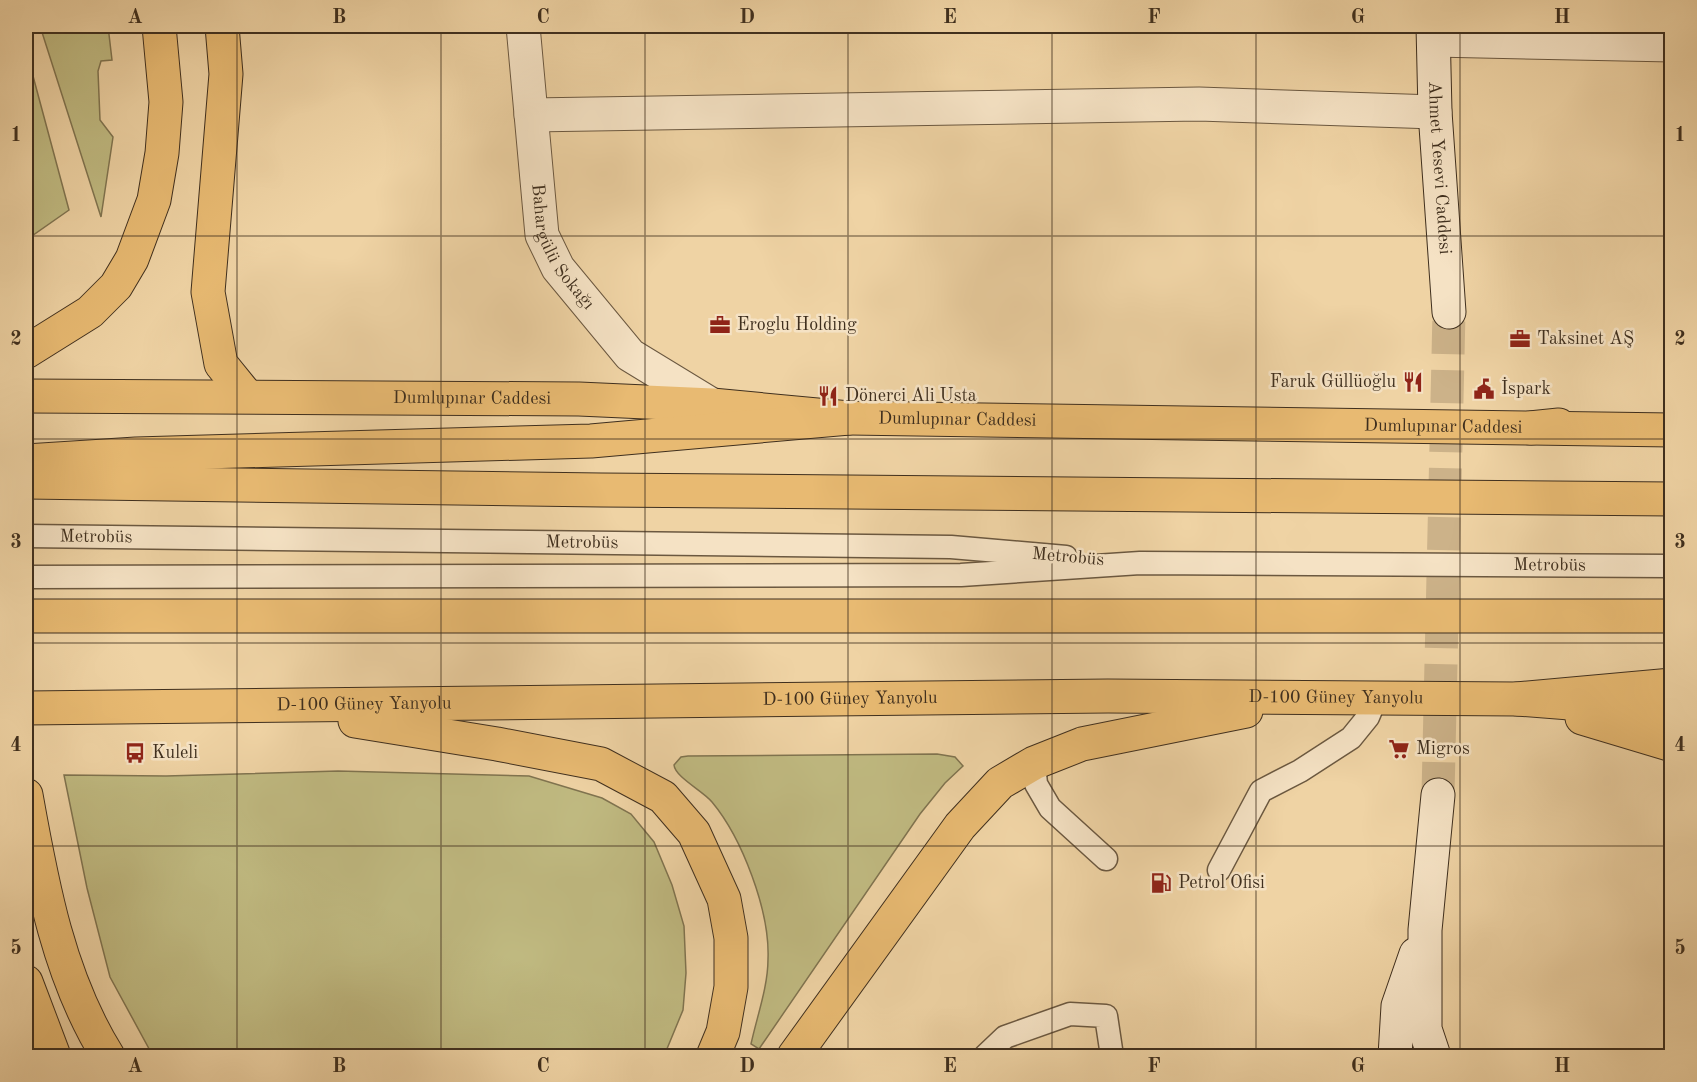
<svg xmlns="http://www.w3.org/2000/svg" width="1697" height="1082" font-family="'Old Standard TT',serif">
	<rect width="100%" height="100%" fill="#efd3a4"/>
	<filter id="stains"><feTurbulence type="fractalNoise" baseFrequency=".00333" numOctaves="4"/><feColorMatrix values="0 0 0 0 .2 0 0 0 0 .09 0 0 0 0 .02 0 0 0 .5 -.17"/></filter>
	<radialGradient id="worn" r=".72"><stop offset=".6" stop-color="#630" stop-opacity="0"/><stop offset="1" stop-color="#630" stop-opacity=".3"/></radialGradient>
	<g fill="#c0ba81" stroke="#807450" stroke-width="1.5">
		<path d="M40,26h68l4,34 -11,1 -3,10 2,49 13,17 -12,80z"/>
		<path d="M26,50l43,160 -43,30z"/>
		<path d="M937,754l18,3 8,9 -18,17 -25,31 -161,235 -8,-5c6,-28 17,-57 17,-85 2,-48 -26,-121 -56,-157 -9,-11 -37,-25 -38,-37l7,-8 7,-1z"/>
		<path d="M338,771l191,5 73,22 29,16 23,28 18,43 12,41 2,47 -3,37 -19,46h-511l-43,-79 -23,-89 -23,-113 102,1z"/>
	</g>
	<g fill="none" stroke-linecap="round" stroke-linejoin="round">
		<path stroke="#ccb289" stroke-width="33" stroke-dasharray="33 16" stroke-linecap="butt" d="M1438,795l11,-483"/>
		<g stroke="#6b5840" stroke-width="25">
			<g id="lane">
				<path id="s1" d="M26,536l925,11 115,10"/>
				<path id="s2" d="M26,577l935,-2 179,-12 532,3"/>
				<path d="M1034,763l2,21 14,24 56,51"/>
				<path d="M1219,870l42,-79 39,-20 51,-33 17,-21 8,-19"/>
				<path d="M985,1056l20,-19 65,-23 36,2 6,40"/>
			</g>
		</g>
		<g stroke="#6b5840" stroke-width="35">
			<g id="street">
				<path id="s3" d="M523,26l19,209 16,33 72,87 82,50"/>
				<path d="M1434,40l238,5"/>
				<path d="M531,115l668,-11 236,8"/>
			</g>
		</g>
		<g stroke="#3f2f1e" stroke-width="35">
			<g id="secondary">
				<path id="s4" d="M1433,26l2,86 14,200"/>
				<path d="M1395,1056l3,-50 18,-52"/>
				<path d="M1434,1056l-9,-27v-99l13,-135"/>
			</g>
		</g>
		<g stroke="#3f2f1e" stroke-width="35">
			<g id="primary">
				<path d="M222,26l4,48 -18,218 13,72 26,32"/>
				<path d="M26,352l64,-40 26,-26 16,-27 22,-59 8,-47 4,-51 -7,-76"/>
				<path id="s5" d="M26,396l553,3 133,6 137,13 681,10 29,-3"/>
				<path id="s6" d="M26,708l1082,-12 409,3 155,12"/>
				<path d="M1582,718l90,27"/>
				<path d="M355,721l142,23 104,20 62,33 31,36 30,66 7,39v49l-8,45 -10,24"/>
				<path d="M26,795c16,90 33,183 82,261"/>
				<path d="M26,982l28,74"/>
				<path d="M794,1056l166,-230 40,-43 34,-20 48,-19 164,-33"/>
			</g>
		</g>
		<g stroke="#3f2f1e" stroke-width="35">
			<g id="highway">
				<path d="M1530,428l142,2"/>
				<path d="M26,461l110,-7 455,-13 258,-23"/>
				<path d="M26,482l575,8 1071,9"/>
				<path d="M26,616h1646"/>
				<path d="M1517,699l155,-14"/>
			</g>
		</g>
		<use href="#lane" stroke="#f5e2c4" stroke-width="22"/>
		<use href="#street" stroke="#f5e2c4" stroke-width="33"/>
		<use href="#secondary" stroke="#f5e2c4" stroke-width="33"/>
		<use href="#primary" stroke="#e8ba72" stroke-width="33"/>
		<use href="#highway" stroke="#e8ba72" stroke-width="33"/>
	</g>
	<path fill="none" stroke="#3f2f1e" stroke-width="1.5" stroke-opacity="0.55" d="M237,26v1030M441,26v1030M645,26v1030M848,26v1030M1052,26v1030M1256,26v1030M1460,26v1030M26,236h1646M26,439h1646M26,643h1646M26,846h1646"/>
	<defs>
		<g id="office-bare" transform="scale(1.62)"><path d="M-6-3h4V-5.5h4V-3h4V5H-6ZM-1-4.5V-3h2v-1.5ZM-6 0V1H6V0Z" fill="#8f2418" stroke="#f5e2c4" stroke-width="2.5" paint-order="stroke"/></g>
		<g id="restaurant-bare" transform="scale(1.62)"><path d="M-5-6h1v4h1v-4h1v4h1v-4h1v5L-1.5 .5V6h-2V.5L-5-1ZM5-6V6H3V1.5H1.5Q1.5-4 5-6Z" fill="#8f2418" stroke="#f5e2c4" stroke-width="2.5" paint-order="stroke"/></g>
		<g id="civic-bare" transform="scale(1.62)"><path d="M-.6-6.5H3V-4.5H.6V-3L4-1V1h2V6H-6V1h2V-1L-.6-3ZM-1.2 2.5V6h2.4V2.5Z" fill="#8f2418" stroke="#f5e2c4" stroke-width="2.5" paint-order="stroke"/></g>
		<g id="supermarket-bare" transform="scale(1.62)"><path d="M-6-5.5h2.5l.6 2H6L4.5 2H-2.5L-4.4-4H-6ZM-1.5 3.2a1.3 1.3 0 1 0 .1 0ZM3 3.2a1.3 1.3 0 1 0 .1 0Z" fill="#8f2418" stroke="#f5e2c4" stroke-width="2.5" paint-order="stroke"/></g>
		<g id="bus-bare" transform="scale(1.62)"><path d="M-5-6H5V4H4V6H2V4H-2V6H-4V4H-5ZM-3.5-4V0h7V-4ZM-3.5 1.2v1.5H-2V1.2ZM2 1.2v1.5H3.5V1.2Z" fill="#8f2418" stroke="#f5e2c4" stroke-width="2.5" paint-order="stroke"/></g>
		<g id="fuel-bare" transform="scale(1.62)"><path d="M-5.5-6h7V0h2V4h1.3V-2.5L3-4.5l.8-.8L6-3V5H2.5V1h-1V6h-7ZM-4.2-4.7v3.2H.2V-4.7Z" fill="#8f2418" stroke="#f5e2c4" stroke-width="2.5" paint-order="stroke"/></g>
	</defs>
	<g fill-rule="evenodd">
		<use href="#office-bare" x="720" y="325"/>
		<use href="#office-bare" x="1520" y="339"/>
		<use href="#restaurant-bare" x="1413" y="382"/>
		<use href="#civic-bare" x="1484" y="389"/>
		<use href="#restaurant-bare" x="828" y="396"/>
		<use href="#supermarket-bare" x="1399" y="749"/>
		<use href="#bus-bare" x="135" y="753"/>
		<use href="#fuel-bare" x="1161" y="883"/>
	</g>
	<g text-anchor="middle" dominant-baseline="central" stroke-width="5" stroke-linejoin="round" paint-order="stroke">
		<g font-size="18" fill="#3f2f1e" stroke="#f5e2c4">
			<text stroke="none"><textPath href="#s4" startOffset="142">Ahmet Yesevi Caddesi</textPath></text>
			<text stroke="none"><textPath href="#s3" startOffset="228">Bahargülü Sokağı</textPath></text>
			<text stroke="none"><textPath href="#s5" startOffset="446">Dumlupınar Caddesi</textPath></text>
			<text stroke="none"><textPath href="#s5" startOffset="932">Dumlupınar Caddesi</textPath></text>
			<text stroke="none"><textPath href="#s5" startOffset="1418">Dumlupınar Caddesi</textPath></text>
			<text stroke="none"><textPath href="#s1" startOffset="70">Metrobüs</textPath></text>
			<text stroke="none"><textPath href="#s1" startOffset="556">Metrobüs</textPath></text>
			<text transform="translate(1068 557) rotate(5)">Metrobüs</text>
			<text stroke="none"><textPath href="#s2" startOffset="1524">Metrobüs</textPath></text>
			<text stroke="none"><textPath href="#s6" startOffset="1310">D-100 Güney Yanyolu</textPath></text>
			<text stroke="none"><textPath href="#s6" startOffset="824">D-100 Güney Yanyolu</textPath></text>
			<text stroke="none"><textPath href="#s6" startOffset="338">D-100 Güney Yanyolu</textPath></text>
		</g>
		<g font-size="18" fill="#3f2f1e" stroke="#f5e2c4" text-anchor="start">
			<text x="737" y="325">Eroglu Holding</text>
			<text x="1537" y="339">Taksinet AŞ</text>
			<text x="1396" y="382" text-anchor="end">Faruk Güllüoğlu</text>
			<text x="1501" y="389">İspark</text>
			<text x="845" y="396">Dönerci Ali Usta</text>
			<text x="1416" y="749">Migros</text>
			<text x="152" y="753">Kuleli</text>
			<text x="1178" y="883">Petrol Ofisi</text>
		</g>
	</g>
	<rect width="1697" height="1082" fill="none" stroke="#efd3a4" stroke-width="66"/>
	<rect x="33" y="33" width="1631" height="1016" fill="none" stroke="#3f2f1e" stroke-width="2"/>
	<g font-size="20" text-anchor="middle" font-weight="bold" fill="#3f2f1e">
		<text x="135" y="23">A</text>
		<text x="339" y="23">B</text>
		<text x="543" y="23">C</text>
		<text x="747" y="23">D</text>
		<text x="950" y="23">E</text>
		<text x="1154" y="23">F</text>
		<text x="1358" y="23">G</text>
		<text x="1562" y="23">H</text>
		<text x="16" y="141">1</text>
		<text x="1680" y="141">1</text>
		<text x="16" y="345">2</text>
		<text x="1680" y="345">2</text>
		<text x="16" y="548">3</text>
		<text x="1680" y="548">3</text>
		<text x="16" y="751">4</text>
		<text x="1680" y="751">4</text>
		<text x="16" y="954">5</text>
		<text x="1680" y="954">5</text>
		<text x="135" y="1072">A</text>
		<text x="339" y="1072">B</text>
		<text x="543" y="1072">C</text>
		<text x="747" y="1072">D</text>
		<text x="950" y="1072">E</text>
		<text x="1154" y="1072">F</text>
		<text x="1358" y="1072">G</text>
		<text x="1562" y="1072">H</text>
	</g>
	<rect width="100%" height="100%" filter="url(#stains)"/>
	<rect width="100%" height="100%" fill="url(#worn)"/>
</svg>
